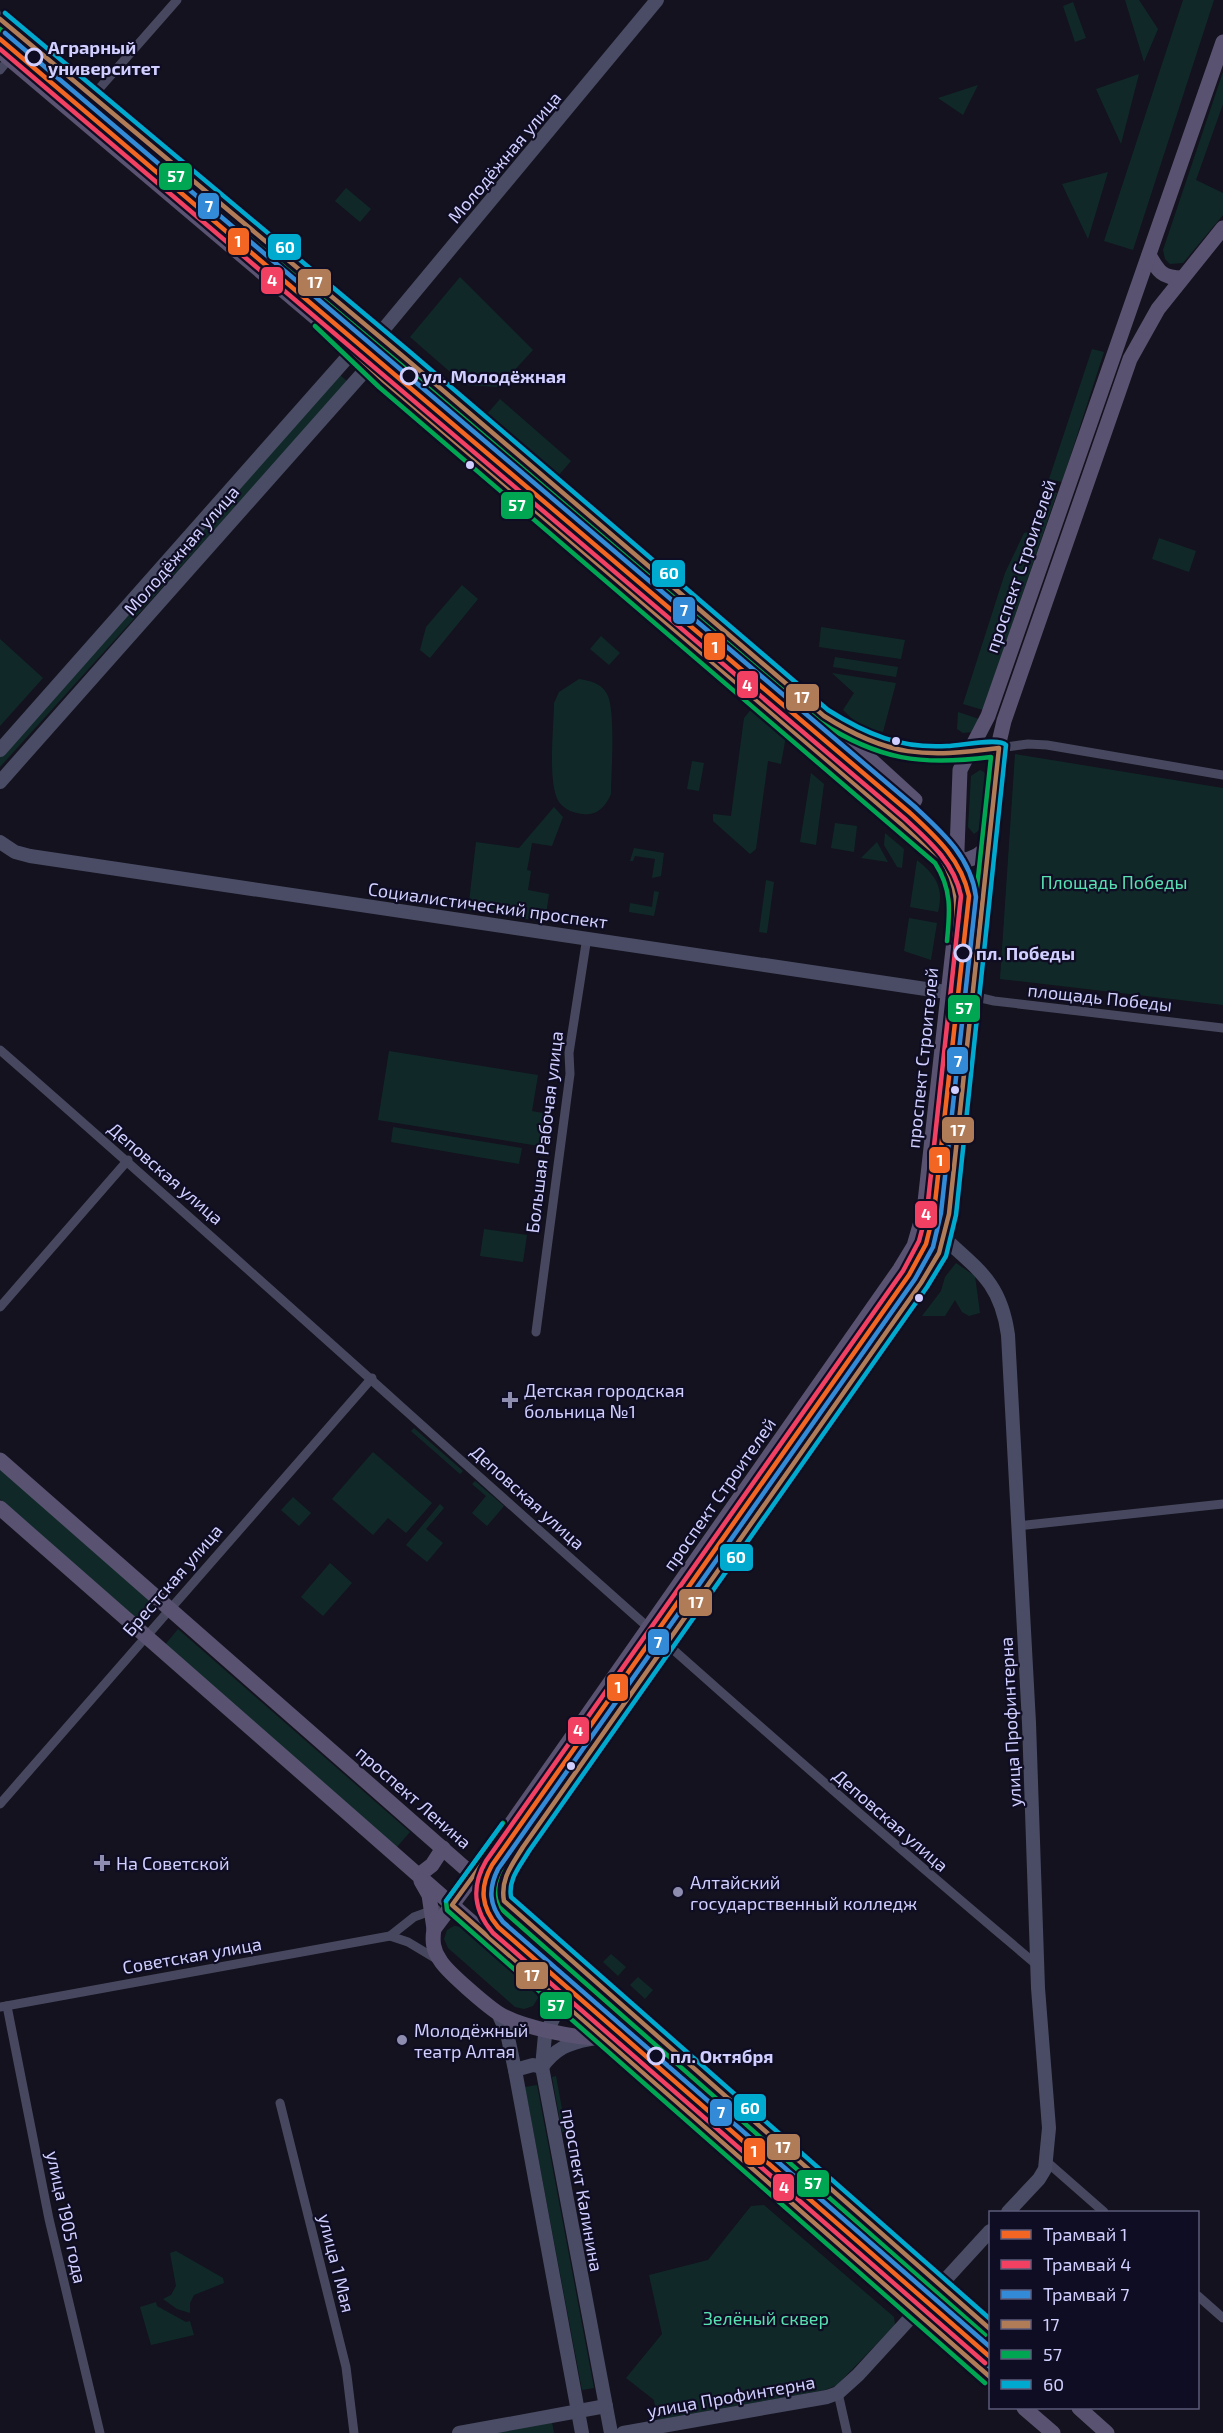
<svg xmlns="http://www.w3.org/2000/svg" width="1223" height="2433" font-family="'Exo 2',sans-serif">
	<rect width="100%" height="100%" fill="#13121e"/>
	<g fill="#102928">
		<path d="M1125,0h14l19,29 -14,33z"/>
		<path d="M1183,0h31l-81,250 -29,-9z"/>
		<path d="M1073,2l13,36 -11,4 -12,-36z"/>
		<path d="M1223,72v32l-27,76 27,13v22l-40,48 -13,1 -5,-5 -2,-9z"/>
		<path d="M1139,74l-18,70 -25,-55z"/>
		<path d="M978,85l-15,30 -25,-17z"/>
		<path d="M1108,172l-20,67 -26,-55z"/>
		<path d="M346,188l25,21 -11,13 -25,-21z"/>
		<path d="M460,277l73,73 -34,37 -34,-2 -55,-48z"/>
		<path d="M1092,349l12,3 -42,130 -13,-3z"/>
		<path d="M340,375l8,7 -348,385v-10z"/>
		<path d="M500,399l71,62 -13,15 -71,-62z"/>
		<path d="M1047,489l10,4 -74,217 -20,-6 42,-131 19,-40 9,-2z"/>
		<path d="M1159,538l37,13 -7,21 -37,-13z"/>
		<path d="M462,585l16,14 -48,59 -10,-8 6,-23z"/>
		<path d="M821,627l84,13 -4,19 -82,-12z"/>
		<path d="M601,636l19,17 -11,12 -19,-16z"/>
		<path d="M0,639l43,39 -43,48z"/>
		<path d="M835,657l63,10 -2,10 -63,-10z"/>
		<path d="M832,673l64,10 -13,49 -24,-7 -16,-15 11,-17z"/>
		<path d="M579,679c12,2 22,4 28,15 9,16 4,79 4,100 -5,12 -14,22 -28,20 -10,-1 -18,-4 -24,-12 -12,-18 -5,-76 -5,-99l5,-11z"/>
		<path d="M753,707l33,29 -5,28 -13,-3 -12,88 -6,5 -37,-33v-7l18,2 13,-98z"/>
		<path d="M958,712l21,7 -6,13 -10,1 -6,-4z"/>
		<path d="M1015,754l208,34v217l-223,-26z"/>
		<path d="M692,761l12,2 -5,28 -12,-2z"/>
		<path d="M980,770l4,2 3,5 -5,51 -8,6 -6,-7 3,-51z"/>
		<path d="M811,773l13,11 -8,61 -16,-3z"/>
		<path d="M554,807l9,10 -11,29 -20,-3 -5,27 4,1 -3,19 21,4 -4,28 -77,-12 8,-68 43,6z"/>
		<path d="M835,823l22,3 -3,26 -23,-4z"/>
		<path d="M885,833l19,16 -2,19 -5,-1 -13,-22z"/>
		<path d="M877,842l11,20 -27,-4z"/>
		<path d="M634,848l30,5 -3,23 -9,2 3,-19 -20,-3 -2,5h-3z"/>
		<path d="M917,860c19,16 27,27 21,52l-28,-5z"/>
		<path d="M766,880l8,2 -7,51 -8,-1z"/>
		<path d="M654,891l5,1 -5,24 -25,-4 1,-9 22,4z"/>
		<path d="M909,918l28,5 -6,37 -27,-9z"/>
		<path d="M389,1051l149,24 -6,36 11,2 -4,33 -161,-26z"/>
		<path d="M393,1127l129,21 -3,16 -128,-22z"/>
		<path d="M484,1229l43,6 -4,27 -43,-6z"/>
		<path d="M956,1263l19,13 5,37 -11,3 -7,-4 -7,-12 -10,16h-23l19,-25 4,-14z"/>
		<path d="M414,1428l49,43 -3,3 -49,-43z"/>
		<path d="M373,1452l59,51 -26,30 -18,-15 -15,17 -41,-36z"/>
		<path d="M0,1469l154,135 -15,17 -139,-122z"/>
		<path d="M475,1481l29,25 -17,20 -15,-13 14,-17 -14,-12z"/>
		<path d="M293,1497l18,16 -12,13 -18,-16z"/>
		<path d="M440,1504l4,4 -18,21 17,14 -16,19 -21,-17z"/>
		<path d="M330,1563l22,20 -29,33 -22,-19z"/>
		<path d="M178,1629l232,203 -14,16 -232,-202z"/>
		<path d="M454,1926l9,1 72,63 3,8 -5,8 -9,3 -9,-2 -67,-59 -4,-9 3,-9z"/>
		<path d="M611,1954l15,13 -8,9 -15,-14z"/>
		<path d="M638,1977l15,13 -8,9 -15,-14z"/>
		<path d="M556,2076l10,55 -4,1 -10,-55z"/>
		<path d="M537,2085l57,303 -12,2 -57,-303z"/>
		<path d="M764,2205l130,112 1,8 -58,60 -12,5 -168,30 -3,-20 -28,-22 36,-44 -13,-59 59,-15 43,-54z"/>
		<path d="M176,2251l47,27 1,5 -30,12 -4,8v10l-13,-4 -14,-10 8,-4 5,-9 -6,-33z"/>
		<path d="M156,2302l1,4 29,16 4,-1 4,14 -43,10 -11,-38z"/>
		<path d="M552,2422l2,11h-61z"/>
	</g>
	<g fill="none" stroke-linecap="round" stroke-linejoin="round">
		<g stroke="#47485f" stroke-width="9">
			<path d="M0,70l9,-11"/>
			<path d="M76,115l101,-115"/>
			<path d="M999,748l29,-4 19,1 176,30"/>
			<path d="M973,996l21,5 229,27"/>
			<path d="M0,1050c347,303 684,618 1037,915"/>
			<path d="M0,1307l128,-147"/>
			<path d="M536,1332l34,-258 -1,-21 18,-116"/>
			<path d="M1017,1526l206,-22"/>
			<path d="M0,1804l372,-426"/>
			<path d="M390,1936l24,-19 22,-8"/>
			<path d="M7,2006l42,213 51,214"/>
			<path d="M0,2007l390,-71 18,6 30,18"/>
			<path d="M280,2103l66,264 8,66"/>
			<path d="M1047,2162l57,50"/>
			<path d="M1198,2296l25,22"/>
			<path d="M838,2393l9,40"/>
		</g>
		<g stroke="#4a4c65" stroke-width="14">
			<path d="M0,750l353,-399 13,-11 12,-4 279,-336"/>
			<path d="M0,782l369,-416 9,-15v-15"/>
			<path d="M0,842l15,10 15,4 943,140"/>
			<path d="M944,1238c36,33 57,46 64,97l21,388 9,265 11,140 -4,41 -6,10 -31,33"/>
			<path d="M567,1957v22l-5,22 -17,34 -3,32 69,366"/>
			<path d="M498,2013l9,20 8,37 67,363"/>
			<path d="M542,2067c13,-18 26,-24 48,-28"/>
			<path d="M515,2070l18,-5 9,2"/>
			<path d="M459,2433l147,-27"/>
			<path d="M623,2433l204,-36 11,-4 20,-18 132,-144"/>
		</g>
		<g stroke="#5a5271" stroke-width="15">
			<path d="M0,19l405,339 419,358c63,44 100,43 175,32"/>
			<path d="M0,51l335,283 49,47 546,466 11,11 15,26"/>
			<path d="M1149,255c9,16 13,23 33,23"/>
			<path d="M848,739l67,61 -15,21"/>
			<path d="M948,858c17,6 31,0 42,-14"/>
			<path d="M0,1460l990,869"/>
			<path d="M0,1508l990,869"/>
			<path d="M419,1875l13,-10 11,-17"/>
			<path d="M421,1881l8,14 5,34"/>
			<path d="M504,1901c-6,-22 8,-36 19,-54l398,-564 18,-30 10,-39 51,-476 4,-17 126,-362 28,-50 65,-81"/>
			<path d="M605,2039c-28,-1 -84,-11 -107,-26 -12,-8 -52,-42 -58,-53 -7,-10 -8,-19 -6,-31l51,-68 415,-592 14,-23 10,-35 35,-316 -2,-45 3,-80 28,-54 235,-674"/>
			<path d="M1024,2408l29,25"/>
			<path d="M1079,2408l28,25"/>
		</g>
		<g stroke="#0f0d23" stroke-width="9">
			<g id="bus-1">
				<path d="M0,19l405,339 419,358c64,41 101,42 175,32l-50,466 -10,39 -18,30 -398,564c-11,18 -23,32 -19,54l486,428"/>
				<path d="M320,321l64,60 557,477c18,28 17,52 13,84"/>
				<path d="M509,1827l-57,78 538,472"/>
			</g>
		</g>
		<g stroke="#0f0d23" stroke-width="9">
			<g id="bus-2">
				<path d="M0,29l400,335 420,358c59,38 101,44 171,35l-49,456 -10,37 -17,29 -398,564c-12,18 -30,41 -18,64l486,428"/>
				<path d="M315,326l64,61 556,476c17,26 15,48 12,78"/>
				<path d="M503,1823l-57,78 1,9 538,473"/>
			</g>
		</g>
		<g stroke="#0f0d23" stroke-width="9">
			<g id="bus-3">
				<path d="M5,13l405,339 418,358c38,24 73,39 119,36 13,0 52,-9 59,-1l-50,470 -10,41 -19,31 -398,564c-9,15 -21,28 -18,46l479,422"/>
				<path d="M323,314l66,61 557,478c20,30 19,56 15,91"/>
				<path d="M446,1901l56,-77"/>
				<path d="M567,1995l423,372"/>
			</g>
		</g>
		<use href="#bus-1" stroke="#b07c57" stroke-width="4.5"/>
		<use href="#bus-2" stroke="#00a651" stroke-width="4.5"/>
		<use href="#bus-3" stroke="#00a9ce" stroke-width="4.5"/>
		<g stroke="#0f0d23" stroke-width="9">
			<path id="tram-1" d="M0,39l909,773c27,25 52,47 60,84l-35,316 -8,32 -17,31 -417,590c-13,23 -11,42 6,62l492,430"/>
		</g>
		<g stroke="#0f0d23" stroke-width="9">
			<path id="tram-2" d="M0,49l904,769c25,23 50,44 57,78l-34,315 -8,30 -16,30 -417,590c-15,26 -13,49 7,72l492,430"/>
		</g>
		<g stroke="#0f0d23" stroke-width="9">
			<path id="tram-3" d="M5,33l909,773c28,26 57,51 62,91l-35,316 -8,34 -18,32 -417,590c-10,20 -9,36 5,53l487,425"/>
		</g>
		<use href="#tram-1" stroke="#f26522" stroke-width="4.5"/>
		<use href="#tram-2" stroke="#f24062" stroke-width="4.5"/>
		<use href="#tram-3" stroke="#338bd7" stroke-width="4.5"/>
	</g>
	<g fill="#0f0d23" stroke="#d0cfff" stroke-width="3">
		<circle cx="34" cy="57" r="8"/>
		<circle cx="409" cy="376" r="8"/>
		<circle cx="963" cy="953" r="8"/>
		<circle cx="656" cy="2056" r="8"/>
	</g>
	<g fill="#d0cfff" stroke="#0f0d23" stroke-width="2">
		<circle cx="470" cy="465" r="5"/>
		<circle cx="896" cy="741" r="5"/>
		<circle cx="955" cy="1090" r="5"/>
		<circle cx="919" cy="1298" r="5"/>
		<circle cx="571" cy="1766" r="5"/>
	</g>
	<g fill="#8e8db0" stroke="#0f0d23" stroke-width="2">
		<path d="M507 1391h6v6h6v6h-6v6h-6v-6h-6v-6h6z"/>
		<path d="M99 1854h6v6h6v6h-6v6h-6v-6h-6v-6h6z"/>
		<circle cx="678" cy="1892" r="6"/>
		<circle cx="402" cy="2040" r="6"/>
	</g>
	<g text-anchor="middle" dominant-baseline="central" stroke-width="4.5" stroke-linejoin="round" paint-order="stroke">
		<g font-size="18" font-weight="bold" fill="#d0cfff" stroke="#0f0d23" text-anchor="start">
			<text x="48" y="47">Аграрный<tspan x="48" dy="21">университет</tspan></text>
			<text x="422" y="376">ул. Молодёжная</text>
			<text x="976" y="953">пл. Победы</text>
			<text x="670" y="2056">пл. Октября</text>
		</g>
		<g font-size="18" fill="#d0cfff" stroke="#0f0d23">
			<text transform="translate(504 157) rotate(-50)">Молодёжная улица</text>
			<text transform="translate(181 550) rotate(-49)">Молодёжная улица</text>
			<text transform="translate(1020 566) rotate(-71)">проспект Строителей</text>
			<text transform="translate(488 905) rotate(8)">Социалистический проспект</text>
			<text transform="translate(1100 997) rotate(6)">площадь Победы</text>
			<text transform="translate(922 1058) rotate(-84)">проспект Строителей</text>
			<text transform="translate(544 1132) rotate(-83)">Большая Рабочая улица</text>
			<text transform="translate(166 1173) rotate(41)">Деповская улица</text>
			<text transform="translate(719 1494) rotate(-55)">проспект Строителей</text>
			<text transform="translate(528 1497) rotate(42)">Деповская улица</text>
			<text transform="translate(172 1580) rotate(-49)">Брестская улица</text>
			<text transform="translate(1010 1722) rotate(-93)">улица Профинтерна</text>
			<text transform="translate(414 1797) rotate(41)">проспект Ленина</text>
			<text transform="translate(891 1820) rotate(41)">Деповская улица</text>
			<text transform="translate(192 1955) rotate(-10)">Советская улица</text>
			<text transform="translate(583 2190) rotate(80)">проспект Калинина</text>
			<text transform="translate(67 2217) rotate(78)">улица 1905 года</text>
			<text transform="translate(337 2263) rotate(76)">улица 1 Мая</text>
			<text transform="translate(731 2396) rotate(-10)">улица Профинтерна</text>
		</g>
		<g font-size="18" fill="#58e2b1" stroke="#0f0d23">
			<text x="1114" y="882">Площадь Победы</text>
			<text x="766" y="2318">Зелёный сквер</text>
		</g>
		<g font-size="18" fill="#d0cfff" stroke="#0f0d23" text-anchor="start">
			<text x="524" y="1390">Детская городская<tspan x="524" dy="21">больница №1</tspan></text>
			<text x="116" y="1863">На Советской</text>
			<text x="690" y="1882">Алтайский<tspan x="690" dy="21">государственный колледж</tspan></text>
			<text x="414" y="2030">Молодёжный<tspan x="414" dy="21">театр Алтая</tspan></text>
		</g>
	</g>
	<g stroke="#0f0d23" stroke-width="2">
		<rect x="158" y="162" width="35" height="29" rx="6" fill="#00a651"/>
		<rect x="197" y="192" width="23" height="28" rx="6" fill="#338bd7"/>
		<rect x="227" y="227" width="23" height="29" rx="6" fill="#f26522"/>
		<rect x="267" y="233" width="35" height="28" rx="6" fill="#00a9ce"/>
		<rect x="260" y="266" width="24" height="29" rx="6" fill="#f24062"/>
		<rect x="297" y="268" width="35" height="29" rx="6" fill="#b07c57"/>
		<rect x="500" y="491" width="34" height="29" rx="6" fill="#00a651"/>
		<rect x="651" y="559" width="35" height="29" rx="6" fill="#00a9ce"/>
		<rect x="672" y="596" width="24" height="29" rx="6" fill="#338bd7"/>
		<rect x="703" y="632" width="23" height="29" rx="6" fill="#f26522"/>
		<rect x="736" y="670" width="23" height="29" rx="6" fill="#f24062"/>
		<rect x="785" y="683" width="35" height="29" rx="6" fill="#b07c57"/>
		<rect x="947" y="994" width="34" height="29" rx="6" fill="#00a651"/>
		<rect x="946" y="1046" width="23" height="29" rx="6" fill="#338bd7"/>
		<rect x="941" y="1116" width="34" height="28" rx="6" fill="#b07c57"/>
		<rect x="928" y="1146" width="23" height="28" rx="6" fill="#f26522"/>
		<rect x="914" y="1200" width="24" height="29" rx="6" fill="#f24062"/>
		<rect x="719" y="1543" width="35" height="29" rx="6" fill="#00a9ce"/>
		<rect x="678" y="1588" width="35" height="29" rx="6" fill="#b07c57"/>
		<rect x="647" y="1628" width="23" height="28" rx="6" fill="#338bd7"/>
		<rect x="606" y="1673" width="23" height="29" rx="6" fill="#f26522"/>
		<rect x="567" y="1716" width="23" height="29" rx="6" fill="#f24062"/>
		<rect x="515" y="1961" width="34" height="29" rx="6" fill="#b07c57"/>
		<rect x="539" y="1991" width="34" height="29" rx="6" fill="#00a651"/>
		<rect x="733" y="2093" width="34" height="29" rx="6" fill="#00a9ce"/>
		<rect x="709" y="2098" width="24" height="29" rx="6" fill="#338bd7"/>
		<rect x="766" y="2133" width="35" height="28" rx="6" fill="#b07c57"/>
		<rect x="743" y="2137" width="23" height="29" rx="6" fill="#f26522"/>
		<rect x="796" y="2169" width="34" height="29" rx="6" fill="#00a651"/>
		<rect x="772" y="2173" width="23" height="29" rx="6" fill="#f24062"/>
	</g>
	<g font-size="16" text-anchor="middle" font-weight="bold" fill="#fff">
		<text x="176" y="182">57</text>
		<text x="209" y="212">7</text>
		<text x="238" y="247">1</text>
		<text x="285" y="253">60</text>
		<text x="272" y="286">4</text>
		<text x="315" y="288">17</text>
		<text x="517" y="511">57</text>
		<text x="669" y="579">60</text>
		<text x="684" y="616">7</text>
		<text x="715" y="653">1</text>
		<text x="747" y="691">4</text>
		<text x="802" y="703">17</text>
		<text x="964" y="1014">57</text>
		<text x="958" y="1067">7</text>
		<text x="958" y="1136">17</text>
		<text x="940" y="1166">1</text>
		<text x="926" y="1220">4</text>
		<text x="736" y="1563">60</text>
		<text x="696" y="1608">17</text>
		<text x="658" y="1648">7</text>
		<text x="618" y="1693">1</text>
		<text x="578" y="1736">4</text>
		<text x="532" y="1981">17</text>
		<text x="556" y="2011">57</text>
		<text x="750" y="2114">60</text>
		<text x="721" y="2118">7</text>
		<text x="783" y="2153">17</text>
		<text x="754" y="2157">1</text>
		<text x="813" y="2189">57</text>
		<text x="784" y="2193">4</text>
	</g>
	<rect x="989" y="2211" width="210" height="198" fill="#0f0d23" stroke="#5c5b7b" stroke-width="1.5"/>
	<rect x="1001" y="2230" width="30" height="9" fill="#f26522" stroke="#5c5b7b" stroke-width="1.5"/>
	<text x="1043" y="2241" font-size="18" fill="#d0cfff">Трамвай 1</text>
	<rect x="1001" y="2260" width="30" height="9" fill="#f24062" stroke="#5c5b7b" stroke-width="1.5"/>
	<text x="1043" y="2271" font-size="18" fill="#d0cfff">Трамвай 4</text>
	<rect x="1001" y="2290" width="30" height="9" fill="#338bd7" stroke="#5c5b7b" stroke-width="1.5"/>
	<text x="1043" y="2301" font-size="18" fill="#d0cfff">Трамвай 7</text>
	<rect x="1001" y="2320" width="30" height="9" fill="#b07c57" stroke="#5c5b7b" stroke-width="1.5"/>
	<text x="1043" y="2331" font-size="18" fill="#d0cfff">17</text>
	<rect x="1001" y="2350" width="30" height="9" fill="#00a651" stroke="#5c5b7b" stroke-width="1.5"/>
	<text x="1043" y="2361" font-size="18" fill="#d0cfff">57</text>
	<rect x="1001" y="2380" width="30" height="9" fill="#00a9ce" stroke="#5c5b7b" stroke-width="1.5"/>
	<text x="1043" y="2391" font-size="18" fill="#d0cfff">60</text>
</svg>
